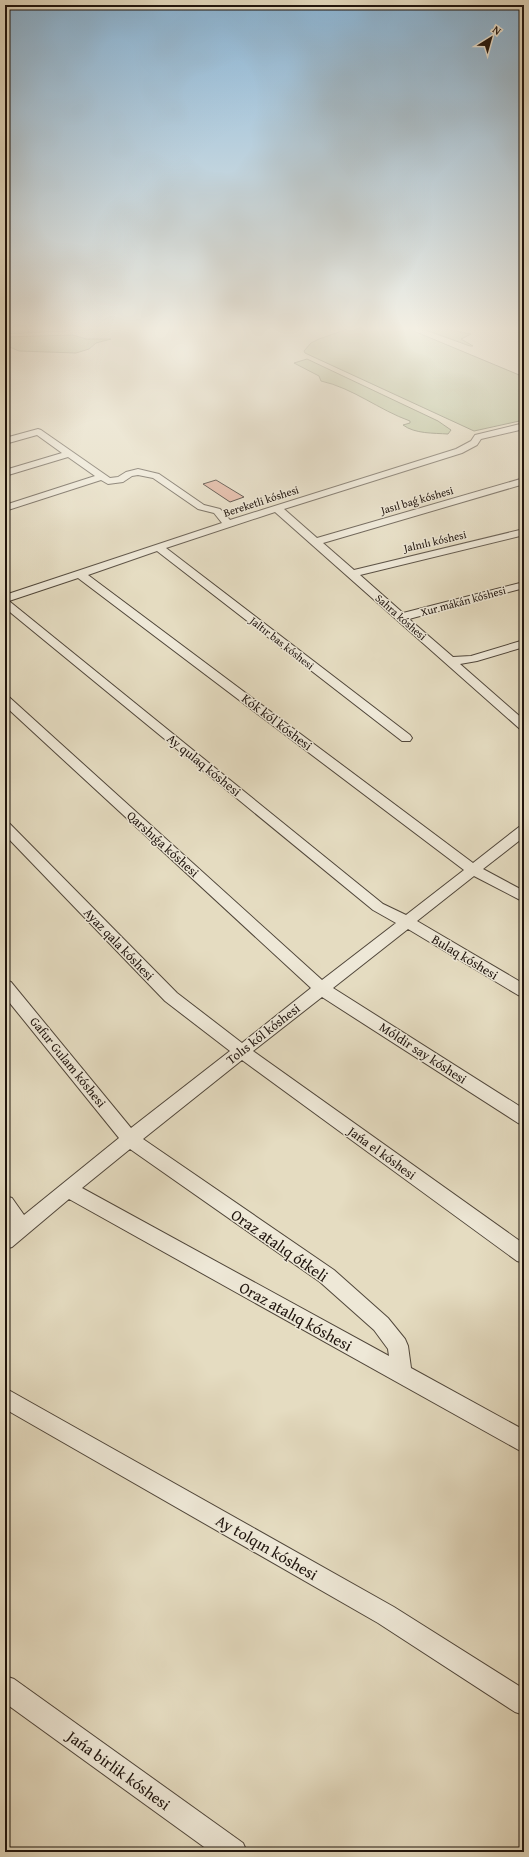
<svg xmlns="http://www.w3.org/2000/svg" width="529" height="1857" font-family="'Gentium Book Plus',serif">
	<rect width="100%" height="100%" fill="#e5dcc1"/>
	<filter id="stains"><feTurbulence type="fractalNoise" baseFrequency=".005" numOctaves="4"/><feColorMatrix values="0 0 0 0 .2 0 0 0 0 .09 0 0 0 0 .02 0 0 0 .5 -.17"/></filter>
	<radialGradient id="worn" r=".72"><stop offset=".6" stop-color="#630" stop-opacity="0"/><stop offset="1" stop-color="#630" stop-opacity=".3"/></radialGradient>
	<g fill="#b4c093" stroke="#6a6a50">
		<path d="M353,327h51l120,50v43l-50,11 -169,-78 -1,-2 7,-8 8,-4z"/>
		<path d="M417,327h17l37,7 -10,5 12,7h-3z"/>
		<path d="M73,335l13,4h25l-15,4 -7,6 -13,4 -57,-2 -14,-6v-8z"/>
		<path d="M307,359l131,62 13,9 -3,4c-14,-1 -33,0 -45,-9l7,-2v-2c-31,-11 -57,-33 -89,-40l-2,-5 -25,-13z"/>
	</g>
	<path fill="#9db8bf" stroke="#6b7678" d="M5,327h133l-133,7z"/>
	<path fill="#e1ab96" stroke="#1f140d" d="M216,480l28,17 -14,5 -27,-18z"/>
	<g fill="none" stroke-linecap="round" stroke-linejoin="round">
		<g stroke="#50463a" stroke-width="2">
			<g id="minor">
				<path d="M524,423v6l-43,10 -4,6 -15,8 -178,56 33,29 207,-60v6l-201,59 31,27 170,-41v6l-164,40 43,38 121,-31v6l-115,31 44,38 18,-1 53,-16v7l-47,14 -17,3 64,56v10l-4,-1 -245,-217 -109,36 244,187 2,3 -2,3h-8l-245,-190 -69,24 385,288 46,-36 5,-1v11l-41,32 41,22v11l-50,-26 -57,45 107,63v13l-6,-2 -110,-66 -75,59 191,121v16l-6,-2 -196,-126 -69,54 271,193v19l-7,-2 -275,-201 -99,79 191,131 54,48 17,21 3,7 3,22 113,62v23l-455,-254 -57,48 -7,2v-19l5,-4 -5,-8v-22l7,2 12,17 95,-77 -114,-141v-17l6,2 120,146 99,-77 -65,-50 -160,-166v-12l5,1 167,169 65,50 69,-55 -306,-282v-10l4,1 313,283 74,-57 -23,-13 -368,-302v-13l217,-72 -8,-10 -16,-4 -45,-31 -15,-3 -6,1 -9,6 -15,2 -7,-4 -96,31v-6l90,-29 -27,-19 -63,19v-6l57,-17 -25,-18 -32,9v-6l33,-9 3,1 69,48 8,-1 8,-5 12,-3 21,5 45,31 16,4 10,11 226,-71 15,-8 4,-6zM78,578l386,292 -58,45 -23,-11 -374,-303zM130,1149l190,133 54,48 14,19 1,7 -307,-168z"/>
				<path d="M5,1388l389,219 130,82v26l-9,-3 -137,-89 -373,-214z"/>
				<path d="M5,1676l9,3 229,164 4,9h-36l-206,-149z"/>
			</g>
		</g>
		<use href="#minor" fill="#eee8d7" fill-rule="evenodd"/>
	</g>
	<linearGradient id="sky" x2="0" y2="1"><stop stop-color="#8ab6d8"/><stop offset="0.56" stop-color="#f3efe3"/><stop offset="1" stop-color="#f3efe3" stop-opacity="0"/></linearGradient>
	<rect width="529" height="587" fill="url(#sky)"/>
	<g text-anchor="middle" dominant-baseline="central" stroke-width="3" stroke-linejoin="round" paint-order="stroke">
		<g font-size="11" fill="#1f140d" stroke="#eee8d7">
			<text transform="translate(417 500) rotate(-16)">Jasıl baǵ kóshesi</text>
			<text transform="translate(261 501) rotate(-18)">Bereketli kóshesi</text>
			<text transform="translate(435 541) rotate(-13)">Jalnılı kóshesi</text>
			<text transform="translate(463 601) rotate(-15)">Xur mákán kóshesi</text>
			<text transform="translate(401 617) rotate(41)">Sahra kóshesi</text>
			<text transform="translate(282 643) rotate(38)">Jaltır bas kóshesi</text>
		</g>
		<g font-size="13" fill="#1f140d" stroke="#eee8d7">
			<text transform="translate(277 722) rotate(37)">Kók kól kóshesi</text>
			<text transform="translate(204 765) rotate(39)">Ay qulaq kóshesi</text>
			<text transform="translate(163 844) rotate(42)">Qarshıǵa kóshesi</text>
			<text transform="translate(119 944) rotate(46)">Ayaz qala kóshesi</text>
			<text transform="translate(465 957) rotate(31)">Bulaq kóshesi</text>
			<text transform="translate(263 1034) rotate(-38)">Tolıs kól kóshesi</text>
			<text transform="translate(423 1053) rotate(33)">Móldir say kóshesi</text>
			<text transform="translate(68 1062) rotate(51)">Gafur Gulam kóshesi</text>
			<text transform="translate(382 1153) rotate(36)">Jańa el kóshesi</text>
		</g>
		<g font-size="16" fill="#1f140d" stroke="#eee8d7">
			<text transform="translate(280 1245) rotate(35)">Oraz atalıq ótkeli</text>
			<text transform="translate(296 1316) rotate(29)">Oraz atalıq kóshesi</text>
			<text transform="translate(267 1547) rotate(30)">Ay tolqın kóshesi</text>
			<text transform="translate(119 1770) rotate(36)">Jańa birlik kóshesi</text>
		</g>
	</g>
	<rect width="529" height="1857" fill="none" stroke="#e5dcc1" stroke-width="20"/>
	<rect x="6" y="6" width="517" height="1845" fill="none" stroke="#1f140d" stroke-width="2"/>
	<rect x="10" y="10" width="509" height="1837" fill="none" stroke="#1f140d"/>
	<g transform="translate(491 38) rotate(37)" stroke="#eee8d7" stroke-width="3" paint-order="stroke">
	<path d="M0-3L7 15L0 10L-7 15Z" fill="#1f140d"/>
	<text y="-6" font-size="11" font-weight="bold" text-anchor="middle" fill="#1f140d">N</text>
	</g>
	<rect width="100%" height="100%" filter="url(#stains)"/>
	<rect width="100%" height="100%" fill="url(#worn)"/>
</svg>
